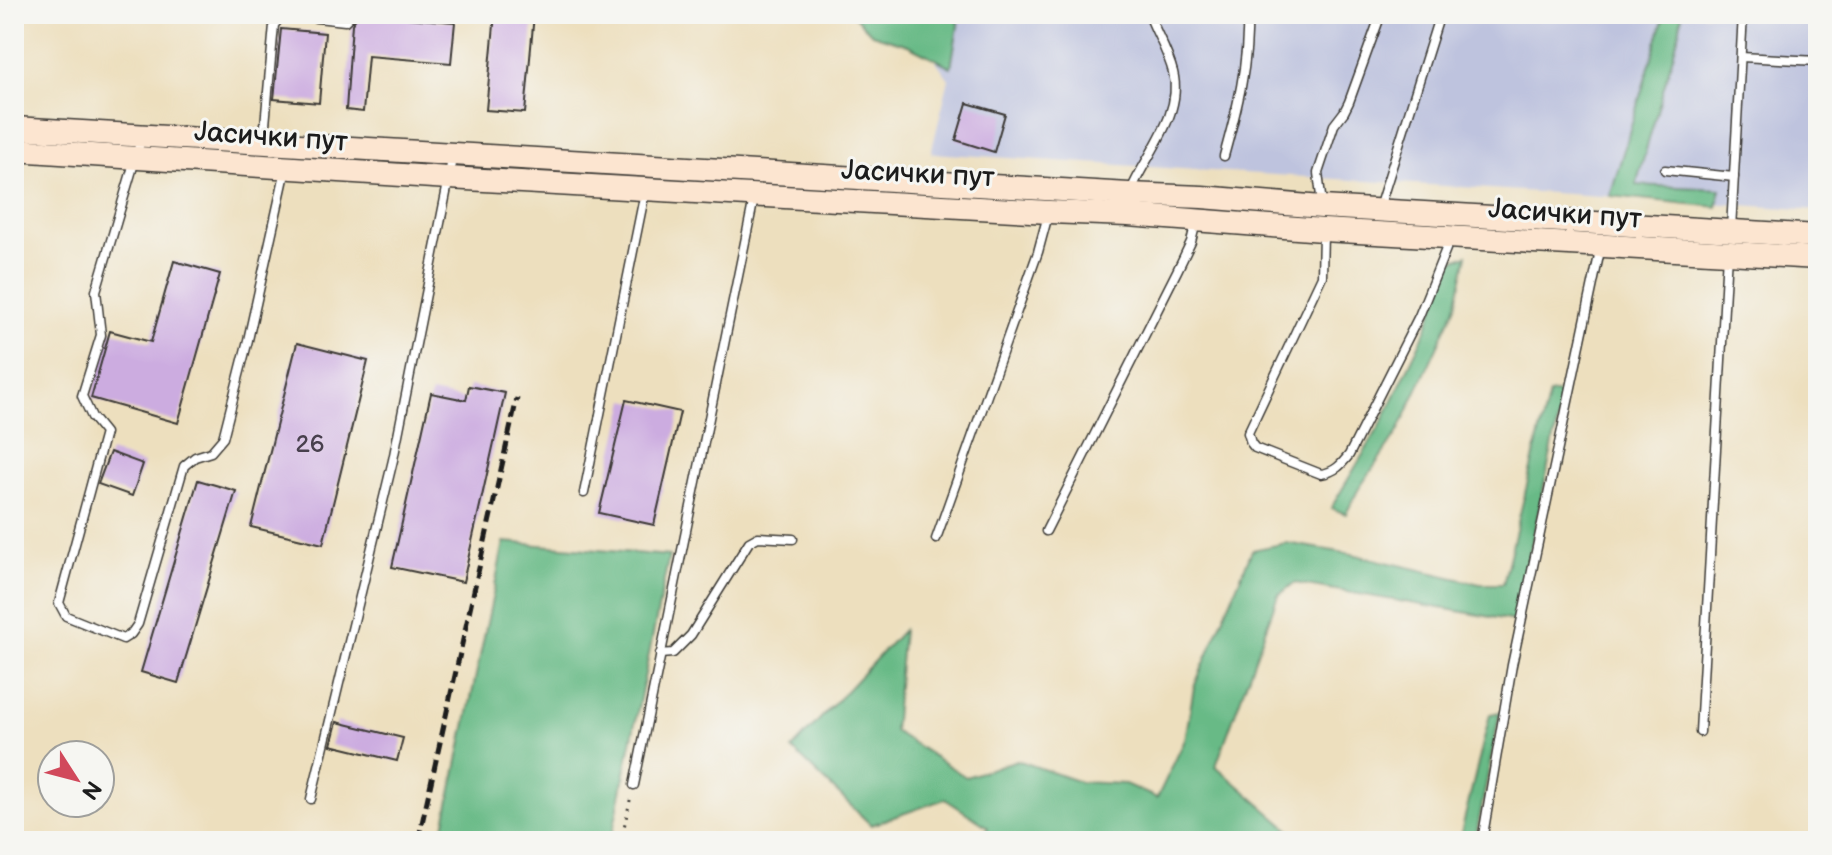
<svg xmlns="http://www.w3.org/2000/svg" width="1832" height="855" font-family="'Balsamiq Sans',sans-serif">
	<rect width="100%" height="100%" fill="#f6f6f2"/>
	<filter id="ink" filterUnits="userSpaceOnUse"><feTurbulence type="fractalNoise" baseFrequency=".0125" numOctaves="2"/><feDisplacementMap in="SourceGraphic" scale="16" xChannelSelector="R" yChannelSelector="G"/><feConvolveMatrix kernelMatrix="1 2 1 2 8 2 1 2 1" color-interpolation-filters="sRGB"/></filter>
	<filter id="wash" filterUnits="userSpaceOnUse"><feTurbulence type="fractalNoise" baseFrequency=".006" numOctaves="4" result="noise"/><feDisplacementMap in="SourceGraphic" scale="32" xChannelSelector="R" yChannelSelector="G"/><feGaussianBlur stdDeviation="1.8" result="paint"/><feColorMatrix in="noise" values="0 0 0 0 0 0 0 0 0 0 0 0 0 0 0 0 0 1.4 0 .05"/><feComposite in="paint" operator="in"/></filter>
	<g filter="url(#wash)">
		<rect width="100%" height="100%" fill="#eddfbe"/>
		<path fill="#bec3de" d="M902,14h916v196l-887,-57 18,-74z"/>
		<g fill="#68ba86" stroke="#426b51" stroke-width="2">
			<path d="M852,14h108l-9,53 -43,-22 -36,-11z"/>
			<path d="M1665,14h17l-3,20 -43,151 85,4 -4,18 -107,-11z"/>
			<path d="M1467,255l-11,51 -58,126 -40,58 -12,24 -15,-6 52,-87 43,-91 25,-69z"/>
			<path d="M1564,392l-49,229 -220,-38 -17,12 -62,171 86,75h-129l-4,-6 -5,6h-183l7,-14 -43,-28 -74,26 -79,-76 111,-119 -9,101 72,46 51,-17 63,22 45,2 32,14 28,-58 9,-53 58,-137 34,-7 66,11 128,30h23l46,-190z"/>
			<path d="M504,542l165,14 -58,285h-170z"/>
			<path d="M1500,712l-25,129h-16l31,-127z"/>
		</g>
		<g id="blocks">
			<g fill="#ccace0">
				<path d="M359,14l96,8 -4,41 -83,-7 -5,56 -17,-2 6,-86z"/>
				<path d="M495,14h39l-9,99 -39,-3z"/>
				<path d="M281,29l44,4 -6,70 -45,-4z"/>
				<path d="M967,103l38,11 -11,38 -38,-12z"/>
				<path d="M174,261l46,13 -42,149 -87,-25 19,-67 41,11z"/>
				<path d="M297,343l71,18 -45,183 -72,-17z"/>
				<path d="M469,386l36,7 -42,189 -71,-15 39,-174 35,7z"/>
				<path d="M626,400l54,12 -26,113 -55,-12z"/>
				<path d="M110,452l33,12 -11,32 -34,-12z"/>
				<path d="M198,480l38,11 -58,192 -37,-11z"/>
				<path d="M337,722l66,16 -6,23 -66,-16z"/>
			</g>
		</g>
	</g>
	<g filter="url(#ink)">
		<use href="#blocks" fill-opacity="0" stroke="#3b3934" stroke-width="2"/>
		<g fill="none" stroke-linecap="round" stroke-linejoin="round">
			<g stroke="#3b3934" stroke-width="11">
				<g id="lane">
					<path d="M1741,57l77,4"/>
					<path d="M142,136l-46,155 5,44 -19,61 10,21 13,16 -46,170 7,13 57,23 8,-5 7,-10 46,-158 11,-9 16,-5 12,-14 25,-98 38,-171"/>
					<path d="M260,141l5,-16 9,-100 6,-7 9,-3 56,6 7,-7"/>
					<path d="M1224,156c13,-47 25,-92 23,-142"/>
					<path d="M1665,170l69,7"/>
					<path d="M1130,193c15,-38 54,-78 43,-121 -5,-20 -17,-39 -24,-58"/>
					<path d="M1322,204l-4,-31 16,-48 10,-13 5,-10 32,-88"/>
					<path d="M1379,208l61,-194"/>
					<path d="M1731,229l12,-215"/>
					<path d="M1323,233l-1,43 -74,157 3,10 4,5 66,26c14,-2 20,-9 28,-19l70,-139 31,-77"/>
					<path d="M584,493l61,-301"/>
					<path d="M1046,531l131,-260 14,-29 5,-20"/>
					<path d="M936,539l102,-287 10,-37"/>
					<path d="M660,654l13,-1 18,-18 58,-93 9,-5 35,2"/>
					<path d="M1700,732l27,-478"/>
					<path d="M634,785l120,-587"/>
					<path d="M311,799l82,-339 56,-282 3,-22"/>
					<path d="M1482,841l30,-176 89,-419"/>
				</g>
			</g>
			<g stroke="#3b3934" stroke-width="25">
				<g id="secondary">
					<path d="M14,128l1115,66 73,3 120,10 496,29"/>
					<path d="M14,150l435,28 600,34 79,3 195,15 495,28"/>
				</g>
			</g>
			<path stroke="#3b3934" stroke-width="3" stroke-dasharray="2 6" stroke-linecap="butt" d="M621,841l10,-45"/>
			<use href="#lane" stroke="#fff" stroke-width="8"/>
			<use href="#secondary" stroke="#fce5d0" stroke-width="22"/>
			<path stroke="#1c1c1c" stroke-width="5" stroke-dasharray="12 6" stroke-linecap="butt" d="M418,841l99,-443"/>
		</g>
	</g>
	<g text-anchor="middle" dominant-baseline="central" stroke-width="6" stroke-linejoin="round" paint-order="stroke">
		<g font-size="24" fill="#48404d">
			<text x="310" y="444">26</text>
		</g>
		<g font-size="28" fill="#1c1c1c" stroke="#f6f6f2">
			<text transform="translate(271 137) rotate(4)">Јасички пут</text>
			<text transform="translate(918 174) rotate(3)">Јасички пут</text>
			<text transform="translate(1565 214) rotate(4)">Јасички пут</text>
		</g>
	</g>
	<rect width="1832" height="855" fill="none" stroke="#f6f6f2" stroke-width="48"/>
	<g transform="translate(76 779) rotate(126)"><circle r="38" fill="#f6f6f2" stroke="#9f9f9c" stroke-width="2"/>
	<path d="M0-6L14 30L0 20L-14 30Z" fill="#d1495b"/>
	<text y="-12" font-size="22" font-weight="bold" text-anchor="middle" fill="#1c1c1c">N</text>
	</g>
</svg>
